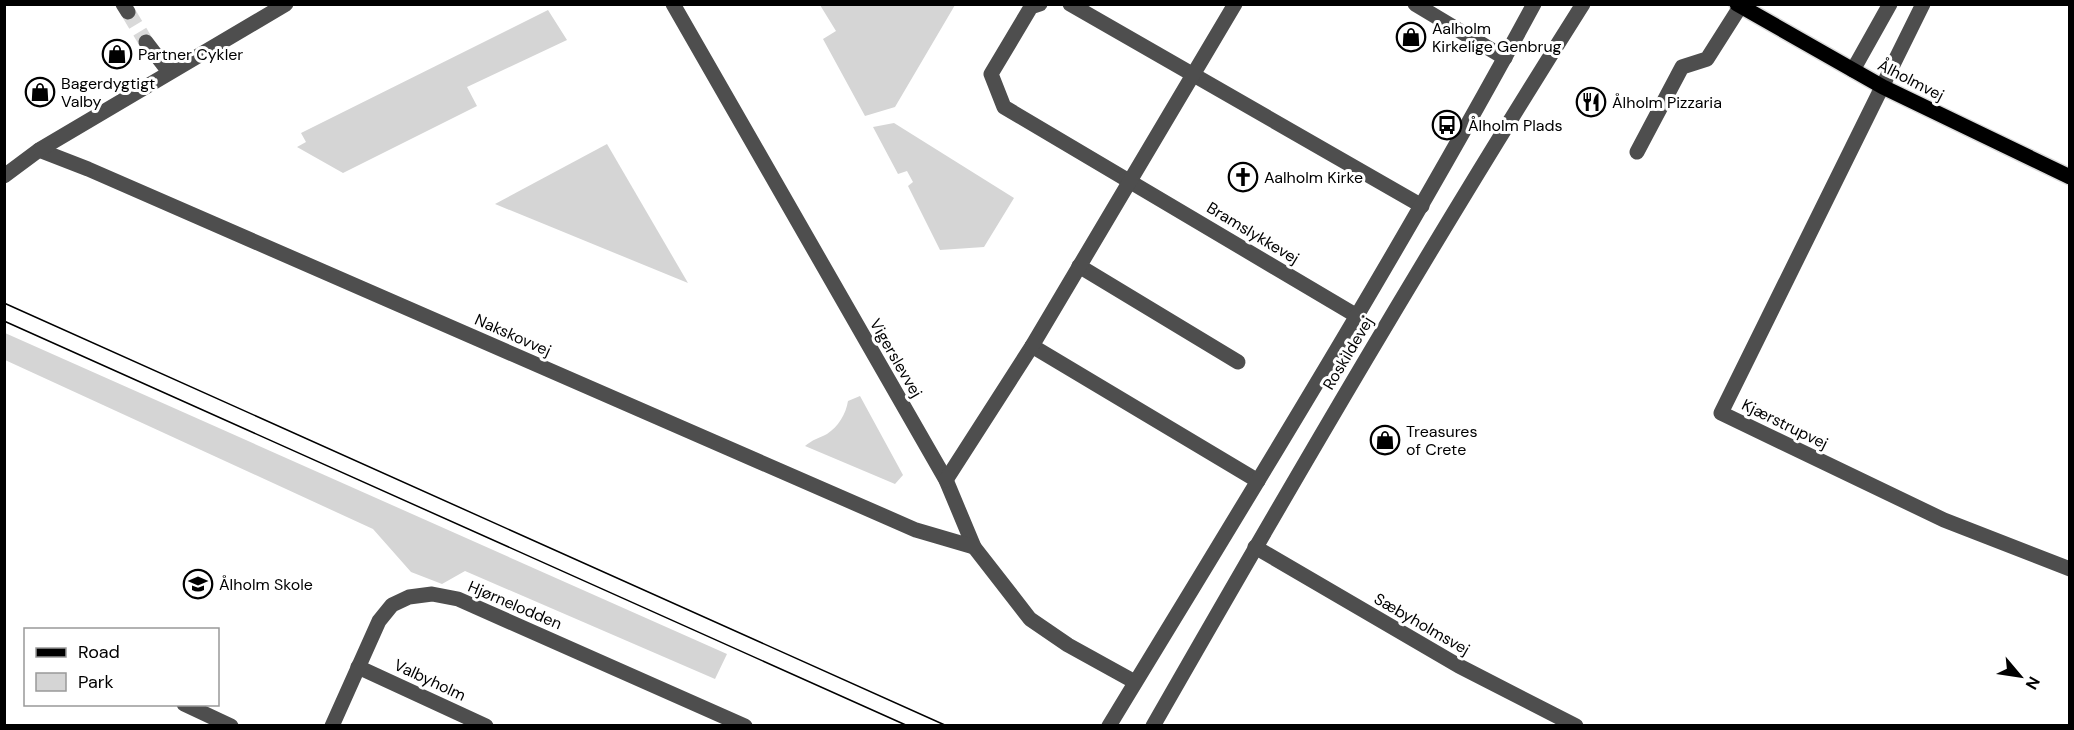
<svg xmlns="http://www.w3.org/2000/svg" width="2074" height="730" font-family="'DM Sans',sans-serif">
	<rect width="100%" height="100%" fill="#fff"/>
	<g fill="#d5d5d5">
		<path d="M820,5h135l-60,102 -30,9 -42,-77 13,-8z"/>
		<path d="M548,10l19,30 -100,47 10,19 -134,67 -46,-26 9,-5 -5,-9z"/>
		<path d="M894,123l120,75 -30,49 -44,3 -32,-64 5,-4 -6,-11 -9,3 -25,-47z"/>
		<path d="M607,144l81,139 -193,-79z"/>
		<path d="M5,333l722,321 -12,25 -250,-108 -23,13 -31,-12 -38,-43 -368,-169z"/>
		<path d="M860,396l43,79 -8,9 -90,-38c7,-6 14,-8 22,-12 11,-7 19,-20 21,-33z"/>
	</g>
	<g fill="none" stroke-linecap="round" stroke-linejoin="round">
		<path stroke="#d9d9d9" stroke-width="15" stroke-dasharray="15 8" stroke-linecap="butt" d="M128,12l18,30"/>
		<g stroke="#dbdbdb" stroke-width="18">
			<path id="major" d="M1737,4l146,83 187,90"/>
		</g>
		<g stroke="#4e4e4e" stroke-width="15">
			<path d="M123,4l5,8"/>
			<path d="M673,4l273,476 28,67 56,72 38,26 67,37"/>
			<path d="M1040,4l-9,3 -40,67 13,33 353,209"/>
			<path d="M1070,4l352,202"/>
			<path d="M1415,4l90,54"/>
			<path d="M1923,4l-202,409 223,107 126,49"/>
			<path d="M146,42l23,30"/>
			<path d="M1853,70l37,-66"/>
			<path d="M39,150l49,19 828,361 58,17"/>
			<path d="M1637,152l45,-85 25,-8 33,-52"/>
			<path d="M4,176l35,-26 247,-146"/>
			<path d="M1079,266l159,96"/>
			<path d="M1032,346l226,135"/>
			<path d="M946,480l86,-134 203,-342"/>
			<path d="M1255,547l204,119 117,60"/>
			<path d="M358,667l128,59"/>
			<path d="M184,704l47,22"/>
			<path d="M332,726l47,-105 13,-16 17,-8 23,-3 26,5 287,127"/>
			<path d="M1109,726c145,-239 292,-476 425,-722"/>
			<path d="M1153,726c139,-243 280,-485 430,-722"/>
		</g>
		<use href="#major" stroke="#000" stroke-width="15"/>
		<g stroke="#000" stroke-width="1.5">
			<path d="M4,303l943,423"/>
			<path d="M4,321l904,405"/>
		</g>
	</g>
	<defs>
		<g id="shop-ring" transform="scale(1.5)"><circle r="9.5" fill="#fff" stroke="#000" stroke-width="1.5"/><path d="M-5-2.5h2.3a2.7 3.5 0 0 1 5.4 0H5L5.5 6h-11ZM-1.5-2.5h3a1.5 2.3 0 0 0-3 0Z" fill="#000"/></g>
		<g id="restaurant-ring" transform="scale(1.5)"><circle r="9.5" fill="#fff" stroke="#000" stroke-width="1.5"/><path d="M-5-6h1v4h1v-4h1v4h1v-4h1v5L-1.5 .5V6h-2V.5L-5-1ZM5-6V6H3V1.5H1.5Q1.5-4 5-6Z" fill="#000"/></g>
		<g id="bus-ring" transform="scale(1.5)"><circle r="9.5" fill="#fff" stroke="#000" stroke-width="1.5"/><path d="M-5-6H5V4H4V6H2V4H-2V6H-4V4H-5ZM-3.5-4V0h7V-4ZM-3.5 1.2v1.5H-2V1.2ZM2 1.2v1.5H3.5V1.2Z" fill="#000"/></g>
		<g id="church-ring" transform="scale(1.5)"><circle r="9.5" fill="#fff" stroke="#000" stroke-width="1.5"/><path d="M-1.2-6h2.4v3.5h3.3v2.4h-3.3V6h-2.4V-.1h-3.3v-2.4h3.3Z" fill="#000"/></g>
		<g id="school-ring" transform="scale(1.5)"><circle r="9.5" fill="#fff" stroke="#000" stroke-width="1.5"/><path d="M0-5L7-2L0 1L-7-2ZM-4 1L0 2.5L4 1V4Q0 6-4 4Z" fill="#000"/></g>
	</defs>
	<g fill-rule="evenodd">
		<use href="#shop-ring" x="1411" y="37"/>
		<use href="#shop-ring" x="117" y="54"/>
		<use href="#shop-ring" x="40" y="92"/>
		<use href="#restaurant-ring" x="1591" y="102"/>
		<use href="#bus-ring" x="1447" y="125"/>
		<use href="#church-ring" x="1243" y="177"/>
		<use href="#shop-ring" x="1385" y="440"/>
		<use href="#school-ring" x="198" y="584"/>
	</g>
	<g text-anchor="middle" dominant-baseline="central" stroke-width="6" stroke-linejoin="round" paint-order="stroke">
		<g font-size="16" fill="#000" stroke="#fff" text-anchor="start">
			<text x="1432" y="28">Aalholm<tspan x="1432" dy="18">Kirkelige Genbrug</tspan></text>
			<text x="138" y="54">Partner Cykler</text>
			<text x="61" y="83">Bagerdygtigt<tspan x="61" dy="18">Valby</tspan></text>
			<text x="1612" y="102">Ålholm Pizzaria</text>
			<text x="1468" y="125">Ålholm Plads</text>
			<text x="1264" y="177">Aalholm Kirke</text>
			<text x="1406" y="431">Treasures<tspan x="1406" dy="18">of Crete</tspan></text>
			<text x="219" y="584">Ålholm Skole</text>
		</g>
		<g font-size="16" fill="#000" stroke="#fff">
			<text transform="translate(1911 80) rotate(27)">Ålholmvej</text>
			<text transform="translate(1253 233) rotate(31)">Bramslykkevej</text>
			<text transform="translate(513 335) rotate(24)">Nakskovvej</text>
			<text transform="translate(1348 353) rotate(-59)">Roskildevej</text>
			<text transform="translate(896 358) rotate(60)">Vigerslevvej</text>
			<text transform="translate(1785 424) rotate(26)">Kjærstrupvej</text>
			<text transform="translate(515 605) rotate(23)">Hjørnelodden</text>
			<text transform="translate(1422 624) rotate(30)">Sæbyholmsvej</text>
			<text transform="translate(430 680) rotate(25)">Valbyholm</text>
		</g>
	</g>
	<rect width="2074" height="730" fill="none" stroke="#000000" stroke-width="12"/>
	<rect x="24" y="628" width="195" height="78" fill="#ffffff" stroke="#999999" stroke-width="1.5"/>
	<rect x="36" y="648" width="30" height="9" fill="#000000" stroke="#999999" stroke-width="1.5"/>
	<text x="78" y="658" font-size="18" fill="#000000">Road</text>
	<rect x="36" y="673" width="30" height="18" fill="#d5d5d5" stroke="#999999" stroke-width="1.5"/>
	<text x="78" y="688" font-size="18" fill="#000000">Park</text>
	<g transform="translate(2020 676) rotate(119)" stroke="#ffffff" stroke-width="4.5" paint-order="stroke">
	<path d="M0-4.5L10 22L0 15L-10 22Z" fill="#000000"/>
	<text y="-9" font-size="16" font-weight="bold" text-anchor="middle" fill="#000000">N</text>
	</g>
</svg>
